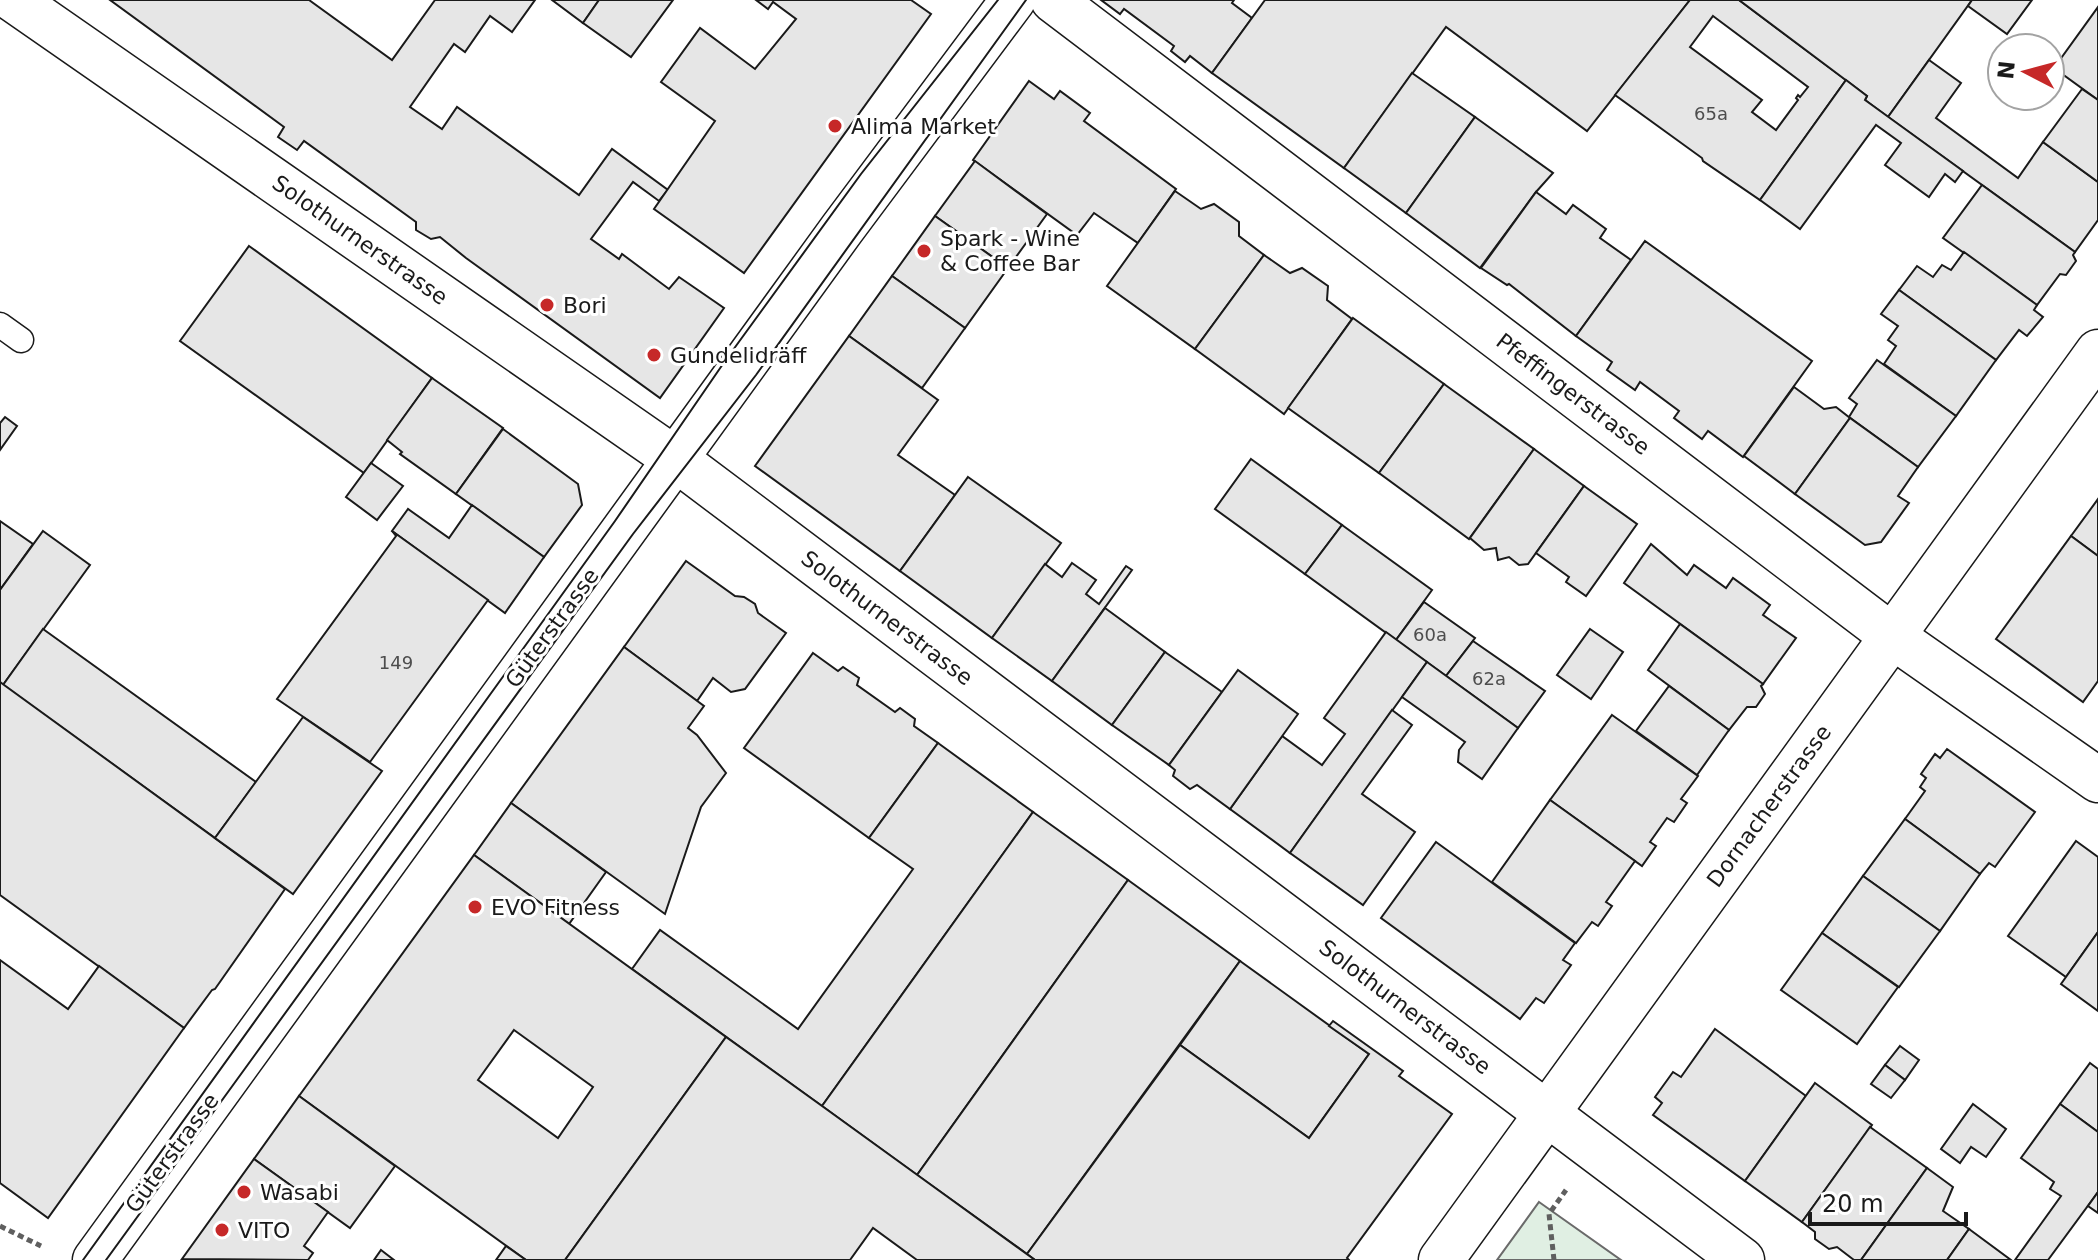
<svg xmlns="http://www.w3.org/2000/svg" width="2098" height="1260" font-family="'DejaVu Sans',sans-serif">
	<rect width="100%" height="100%" fill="#fff"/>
	<path fill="#e0efe3" stroke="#6a6a6a" stroke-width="2" d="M1539,1202l82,58h-124z"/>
	<g fill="#e6e6e6" stroke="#1a1a1a" stroke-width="2" fill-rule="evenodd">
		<path d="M110,0h199l83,60 43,-60h100l-23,32 -22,-16 -25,36 -11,-8 -44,63 32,22 15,-22 122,88 33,-46 56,41 -9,11 -26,-19 -42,57 28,20 3,-5 47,35 10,-12 45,31 -64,90 -194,-140 -26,-21 -9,2 -15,-9v-8l-112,-81 -7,9 -19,-13 6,-10z"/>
		<path d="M552,0h47l-16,23z"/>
		<path d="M599,0h74l-42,57 -48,-34z"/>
		<path d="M756,0h155l20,14 -187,259 -90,-64 61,-88 -54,-39 39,-54 55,41 41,-50 -23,-17 -5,7z"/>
		<path d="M1101,0h133l-2,3 20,15 -40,55 -22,-17 -5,6 -14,-11 3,-5 -50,-37 -4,5z"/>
		<path d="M1265,0h425l-103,131 -141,-104 -102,141 -132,-95z"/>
		<path d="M1690,0h49l107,80 -86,120 -57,-39 -1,-3 -87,-63zM1713,16l95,71 -8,10 -2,-2 -2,3 2,2 -22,30 -24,-18 10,-12 -72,-53z"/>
		<path d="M1739,0h233l-84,117 -23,-17 2,-4z"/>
		<path d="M1972,0h60l-25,34 -39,-28z"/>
		<path d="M2098,7v93l-44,-32z"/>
		<path d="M1929,60l32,23 -25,35 82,60 25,-36 55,40v38l-23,32 -187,-135z"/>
		<path d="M1412,73l63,44 -69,96 -62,-45z"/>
		<path d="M1846,80l21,16 -2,4 98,71 -8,11 -10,-8 -16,23 -44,-32 16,-22 -25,-18 -76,104 -40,-29z"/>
		<path d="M1029,81l25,18 6,-8 30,22 -6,8 92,68 -38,54 -44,-30 -17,22 -104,-75z"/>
		<path d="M2082,89l16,11v82l-55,-40z"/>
		<path d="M1475,117l78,56 -17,19 -56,76 -74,-55z"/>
		<path d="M975,161l72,53 -39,54 -73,-52z"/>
		<path d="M1982,185l93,67 -2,3 3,6 -10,14 -6,-1 -23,31 -94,-67z"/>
		<path d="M1175,191l26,18 13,-5 25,18v14l25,19 -69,94 -88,-63z"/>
		<path d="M1536,192l30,22 7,-9 33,24 -6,9 31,22 -55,76 -67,-52 -2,1 -26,-17z"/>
		<path d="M935,216l73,52 -43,60 -73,-52z"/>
		<path d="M1645,241l167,120 -69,96 -35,-26 -6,8 -28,-21 5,-7 -39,-29 -5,8 -28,-20 5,-8 -36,-26z"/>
		<path d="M249,246l183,132 -68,95 -184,-132z"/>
		<path d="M1964,252l73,53 -3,5 9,7 -16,19 -8,-6 -23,30 -97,-70 18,-24 16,11 9,-12 9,5z"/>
		<path d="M1264,255l26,18 12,-5 26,18 -1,14 25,19 -68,95 -89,-65z"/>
		<path d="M892,276l73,52 -43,60 -73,-52z"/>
		<path d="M1899,290l97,70 -40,56 -72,-52 12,-18 -8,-6 10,-14 -17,-12z"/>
		<path d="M1353,318l91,66 -65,89 -91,-65z"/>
		<path d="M849,336l89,64 -40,55 57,40 -55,76 -145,-105z"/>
		<path d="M1877,360l79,56 -38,51 -69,-50 8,-13 -8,-6z"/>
		<path d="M432,378l71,50 -47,66 -56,-40 2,-2 -15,-12z"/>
		<path d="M1444,384l90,65 -65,90 -90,-66z"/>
		<path d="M1794,387l30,22 12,-2 14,11 -55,76 -51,-38z"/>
		<path d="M5,417l12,9 -17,24v-27z"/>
		<path d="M1850,418l68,49 -20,29 11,7 -28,39 -16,3 -70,-51z"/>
		<path d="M503,429l75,55 4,21 -38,52 -88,-63z"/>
		<path d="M1534,449l50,37 -56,78 -9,1 -10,-8 -11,3 -2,-12 -12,2 -14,-12z"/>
		<path d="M1251,459l91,66 -37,49 -90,-65z"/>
		<path d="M371,463l32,23 -26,34 -31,-23z"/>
		<path d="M968,477l93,66 -69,95 -92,-67z"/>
		<path d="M1584,486l53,38 -51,72 -20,-14 3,-5 -33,-24z"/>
		<path d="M2098,499v57l-27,-20z"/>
		<path d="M472,505l72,52 -39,56 -113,-82 16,-22 41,29z"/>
		<path d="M0,521l33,23 -33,46z"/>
		<path d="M1342,525l90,65 -36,50 -91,-66z"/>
		<path d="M43,531l47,34 -87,120 -3,-3v-92z"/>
		<path d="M392,531l96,69 -118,162 -93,-63 119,-163z"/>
		<path d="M2071,536l27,20v125l-15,21 -87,-63z"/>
		<path d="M1651,544l36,31 7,-10 32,23 7,-10 37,27 -7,10 33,23 -33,46 -139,-101z"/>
		<path d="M686,561l49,35 9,1 11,7 3,9 28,20 -41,56 -14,3 -18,-14 -16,23 -73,-54z"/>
		<path d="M1072,563l24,17 -10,14 13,10 27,-38 6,4 -80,111 -60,-43 53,-74 17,13z"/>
		<path d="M1424,602l51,36 -29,38 -50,-36z"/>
		<path d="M1105,608l60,44 -53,73 -60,-44z"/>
		<path d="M1680,624l83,60 -2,2 4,8 -9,13h-9l-18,23 -81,-60z"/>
		<path d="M43,629l213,153 -41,56 -212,-153z"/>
		<path d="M1590,629l33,23 -32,47 -34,-24z"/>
		<path d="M1386,632l41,30 -137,191 -60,-44 52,-73 40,29 23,-31 -21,-16z"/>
		<path d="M1473,641l72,50 -27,37 -72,-52z"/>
		<path d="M624,647l80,59 -16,22 9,7 29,38 -25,34 -36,107 -154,-111z"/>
		<path d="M1165,652l57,40 -53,73 -57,-40z"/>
		<path d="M813,653l25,18 5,-4 16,11 -2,7 38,27 5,-4 15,11 -1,7 24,17 -69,95 -125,-90z"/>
		<path d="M1427,662l91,66 -36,51 -24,-17 1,-12 6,-8 -63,-45z"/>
		<path d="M1238,670l60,44 -68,95 -33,-24 -7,4 -17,-13 2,-6 -6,-5z"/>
		<path d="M0,682l285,207 -70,100 -3,1 -28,38 -184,-133z"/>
		<path d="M1669,686l60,44 -32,45 -61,-44z"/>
		<path d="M1392,710l20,15 -50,69 53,38 -52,73 -73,-52z"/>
		<path d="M1612,715l86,61 -17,23 6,4 -13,19 -7,-4 -17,24 6,4 -14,20 -92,-66z"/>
		<path d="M303,717l79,54 -89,123 -78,-56z"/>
		<path d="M938,743l95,69 -211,294 -190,-137 28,-39 138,99 115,-160 -44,-31z"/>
		<path d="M1947,749l88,63 -40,55 -6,-4 -9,11 -75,-55 20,-28 -5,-4 6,-9 -5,-4 14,-20 5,4z"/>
		<path d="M1550,800l85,61 -29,41 6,4 -14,20 -6,-4 -16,21 -84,-61z"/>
		<path d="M511,803l95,69 -37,52 -95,-69z"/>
		<path d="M1033,812l95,68 -211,295 -95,-69z"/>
		<path d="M1905,819l75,55 -40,57 -77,-55z"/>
		<path d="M2076,841l22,16v75l-32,45 -58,-41z"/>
		<path d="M1436,842l139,101 -12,17 8,5 -27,38 -8,-5 -16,21 -139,-101z"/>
		<path d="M474,855l252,182 -161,223h-39l-227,-164zM514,1030l79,57 -35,51 -80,-58z"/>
		<path d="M1863,876l77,55 -41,56 -77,-54z"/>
		<path d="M1128,880l112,81 -213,293 -110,-79z"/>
		<path d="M2098,932v79l-37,-27z"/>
		<path d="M1822,933l76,54 -41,57 -76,-54z"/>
		<path d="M0,960l68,49 31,-43 85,62 -136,190 -48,-35z"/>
		<path d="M1240,961l129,93 -60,84 -129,-93z"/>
		<path d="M1333,1021l70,50 -4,5 53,38 -105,144 2,2h-314l-8,-6 153,-209 129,93 60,-84 -40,-28z"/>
		<path d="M1715,1029l91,67 -61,85 -92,-66 9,-12 -7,-6 18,-25 8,5z"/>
		<path d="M726,1037l96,69 213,154h-118l-44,-32 -23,32h-285z"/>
		<path d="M1900,1046l19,14 -14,20 -20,-15z"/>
		<path d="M2090,1063l8,6v63l-38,-28z"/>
		<path d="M1885,1065l20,15 -14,18 -20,-14z"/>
		<path d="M1815,1083l57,42 -70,97 -57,-41z"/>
		<path d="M299,1096l96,70 -45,62 -96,-69z"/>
		<path d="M1973,1104l33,25 -20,28 -15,-10 -11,16 -19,-14z"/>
		<path d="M2060,1104l38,28v60l-50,68h-33l46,-64 -11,-7 4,-7 -33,-24z"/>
		<path d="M1870,1127l57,41 -66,92h-7l-17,-13 -8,2 -14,-10v-7l-13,-10z"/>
		<path d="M254,1159l74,53 -24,34 9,7 -5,7 -126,-1z"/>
		<path d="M1927,1168l26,19 -10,24 26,18 -22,31h-86z"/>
		<path d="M2098,1192v21l-10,-7z"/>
		<path d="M1969,1229l42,31h-64z"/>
		<path d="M506,1246l20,14h-30z"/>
		<path d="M381,1250l13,10h-20z"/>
	</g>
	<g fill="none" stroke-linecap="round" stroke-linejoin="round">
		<g stroke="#1a1a1a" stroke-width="27">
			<path id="service" d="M0,325l21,15"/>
		</g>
		<g stroke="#1a1a1a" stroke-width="47">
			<g id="minor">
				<path d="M14,0l671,466 1057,794"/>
				<path d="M1053,0l839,636 206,144"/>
				<path d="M95,1260l747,-1031 171,-229"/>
			</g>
		</g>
		<g stroke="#1a1a1a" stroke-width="47">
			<path id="secondary" d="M1441,1260l657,-908"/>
		</g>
		<g stroke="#5f5f5f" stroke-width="5" stroke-dasharray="6 4" stroke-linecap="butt">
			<path d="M0,1226l41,20"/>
			<path d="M1554,1260l-5,-46 17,-24"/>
		</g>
		<use href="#service" stroke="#fff" stroke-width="24"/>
		<use href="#minor" stroke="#fff" stroke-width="44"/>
		<use href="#secondary" stroke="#fff" stroke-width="44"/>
		<g stroke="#1a1a1a" stroke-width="2">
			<path d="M83,1260l532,-739 110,-160 136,-187 137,-174"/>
			<path d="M106,1260l527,-726 123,-159 270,-375"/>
		</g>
	</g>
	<g fill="#c62828" stroke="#fff" stroke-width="3">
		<circle cx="835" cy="126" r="8"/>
		<circle cx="924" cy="251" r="8"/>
		<circle cx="547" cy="305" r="8"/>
		<circle cx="654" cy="355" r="8"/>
		<circle cx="475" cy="907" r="8"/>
		<circle cx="244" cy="1192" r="8"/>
		<circle cx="222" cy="1230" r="8"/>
	</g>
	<g text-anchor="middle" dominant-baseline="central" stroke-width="6" stroke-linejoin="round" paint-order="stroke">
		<g font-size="18" fill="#4d4d4d">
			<text x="1711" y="113">65a</text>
			<text x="1430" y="634">60a</text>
			<text x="396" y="662">149</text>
			<text x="1489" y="678">62a</text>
		</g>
		<g font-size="22" fill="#1a1a1a" stroke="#fff" text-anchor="start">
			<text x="851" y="126">Alima Market</text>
			<text x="940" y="238">Spark - Wine<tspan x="940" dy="25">&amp; Coffee Bar</tspan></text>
			<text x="563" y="305">Bori</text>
			<text x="670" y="355">Gundelidräff</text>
			<text x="491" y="907">EVO Fitness</text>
			<text x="260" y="1192">Wasabi</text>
			<text x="238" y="1230">VITO</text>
		</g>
		<g font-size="22" fill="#1a1a1a" stroke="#fff">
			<text transform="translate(360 240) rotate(35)">Solothurnerstrasse</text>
			<text transform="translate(1573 394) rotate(37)">Pfeffingerstrasse</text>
			<text transform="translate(887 618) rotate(37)">Solothurnerstrasse</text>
			<text transform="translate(552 628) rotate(-54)">Güterstrasse</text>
			<text transform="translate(1769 806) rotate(-54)">Dornacherstrasse</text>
			<text transform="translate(1405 1007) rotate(37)">Solothurnerstrasse</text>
			<text transform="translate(172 1153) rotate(-54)">Güterstrasse</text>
		</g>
	</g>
	<g transform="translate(2026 72) rotate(276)"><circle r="38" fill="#ffffff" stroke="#a3a3a3" stroke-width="2"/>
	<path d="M0-6L14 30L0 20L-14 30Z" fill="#c62828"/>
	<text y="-12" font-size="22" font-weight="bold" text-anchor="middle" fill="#1a1a1a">N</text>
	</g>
	<path d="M1810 1212v12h156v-12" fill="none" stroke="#1a1a1a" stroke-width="4"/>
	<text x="1822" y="1212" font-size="24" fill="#1a1a1a" stroke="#ffffff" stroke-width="6" paint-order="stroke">20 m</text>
</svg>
